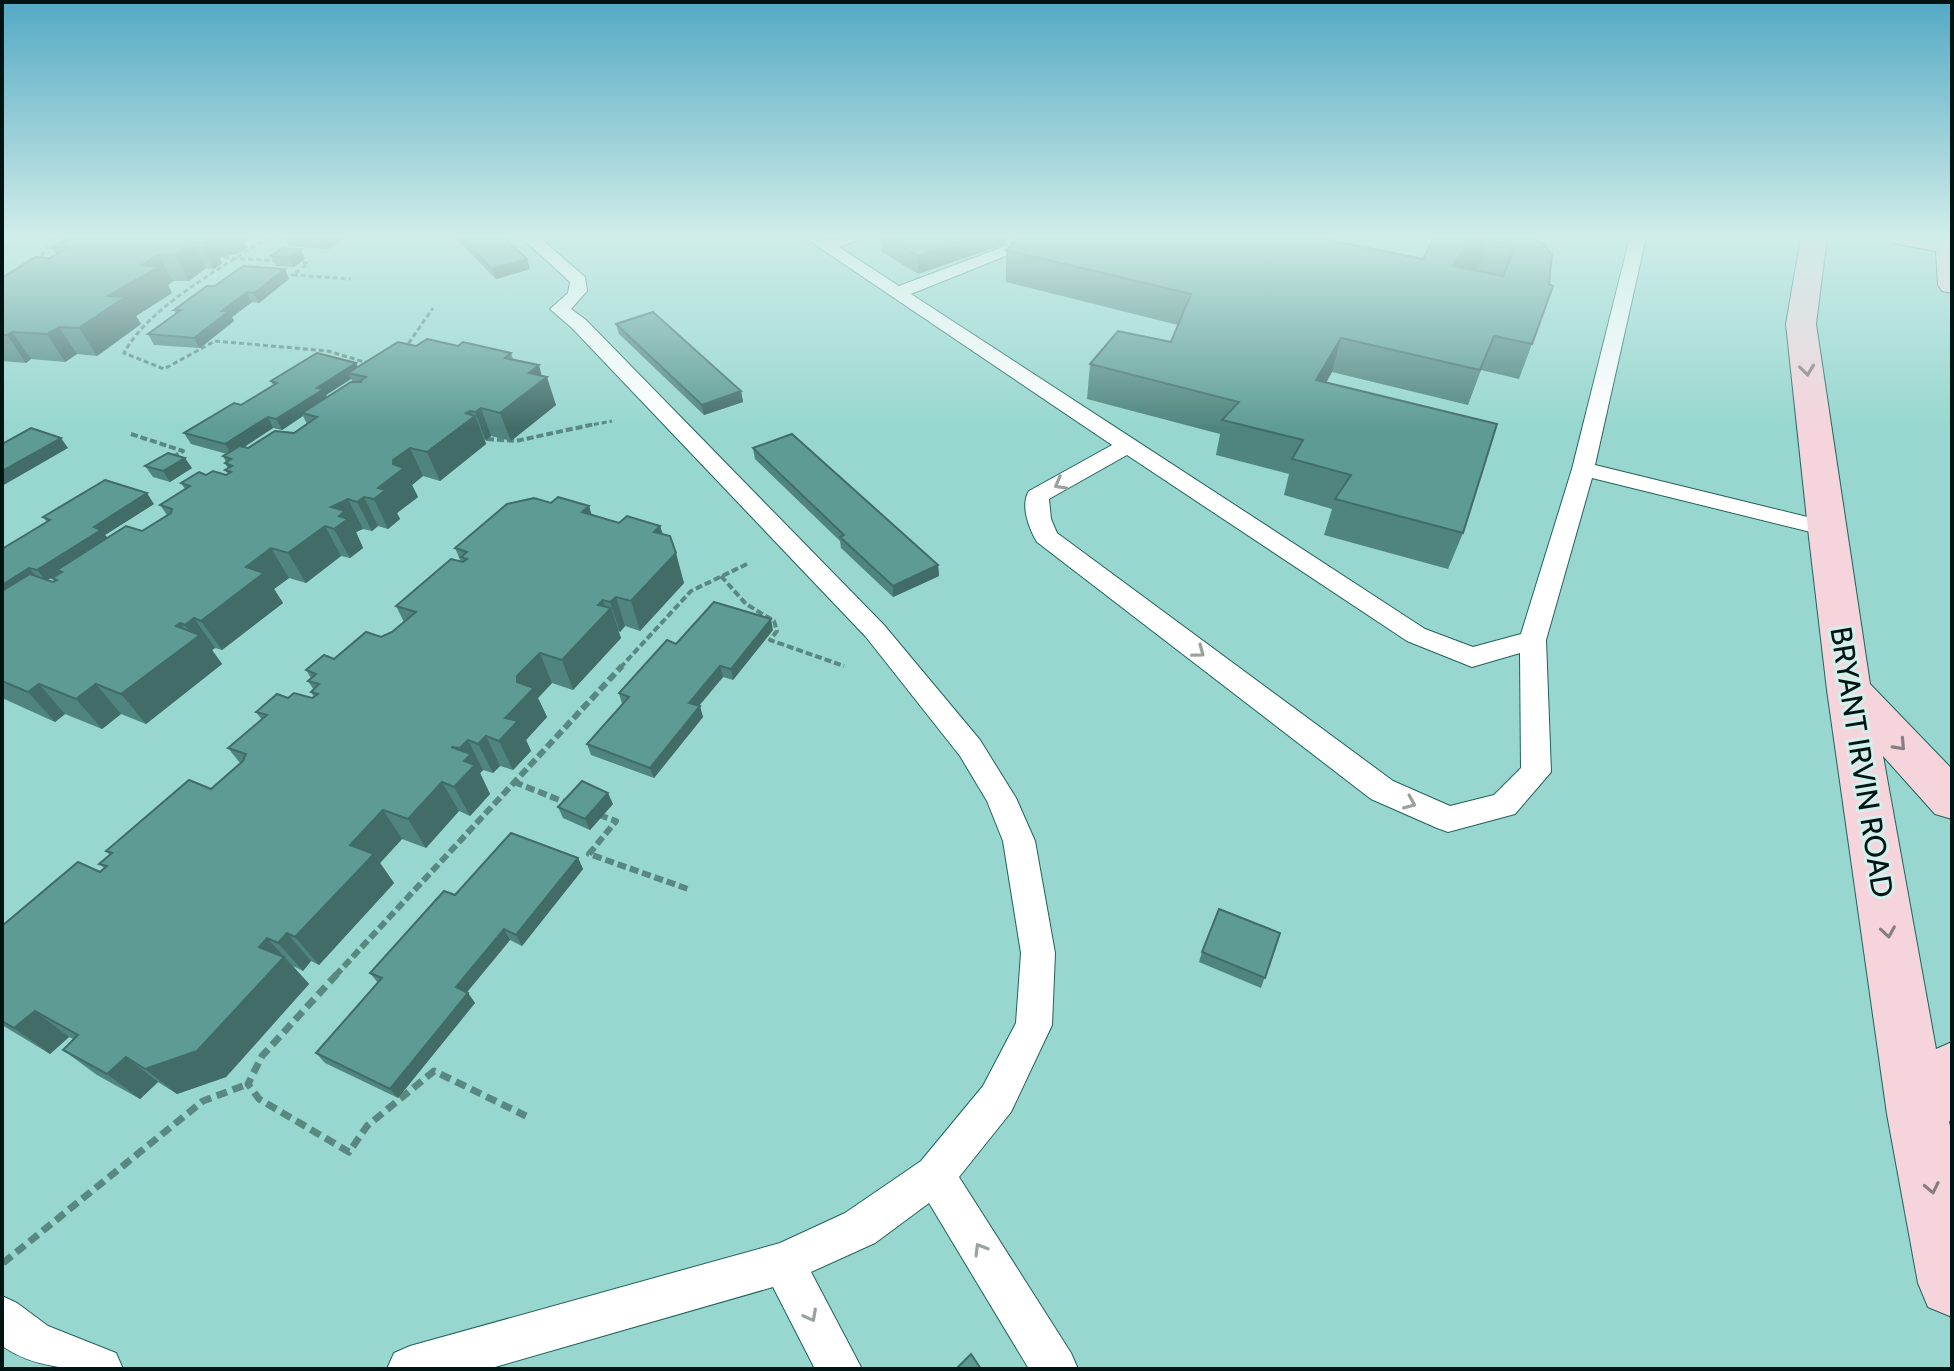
<svg xmlns="http://www.w3.org/2000/svg" width="1954" height="1371" font-family="Cabin,sans-serif">
	<rect width="100%" height="100%" fill="#97d7cf"/>
	<g fill="none" stroke-linecap="round" stroke-linejoin="round">
		<g stroke="#21625b" stroke-width="2">
			<g id="lane">
				<path d="M521,237h18l46,40 2,14 -16,18 15,11 298,305 96,115 36,58 19,43 20,112 -3,72 -41,87 -52,65 112,176 7,16h-49l-100,-166 -54,40 -64,29 51,97h-47l-42,-82 -285,82h-101l7,-16 16,-7 370,-103 65,-30 76,-52 62,-75 33,-63 5,-70 -18,-112 -16,-40 -27,-45 -94,-119 -294,-309 -22,-19 18,-16 2,-11z"/>
				<path d="M804,237l24,3 37,-3 -26,10 60,39 130,-49h24l-142,57 514,335 48,18 48,-13 51,-165 58,-232h16l-51,228 241,59 3,5 -3,5 -9,2 -235,-58 -46,162 5,132 -36,42 -67,18 -11,-4 -66,-29 -334,-257c-8,-13 -17,-37 -8,-51l83,-46zM1127,455l280,186 65,26 48,-14 1,115 -27,27 -44,11 -57,-25 -336,-248 -6,-14 -2,-20z"/>
				<path d="M2,1296l15,7 31,23 68,27 7,16c-46,0 -84,2 -121,-23z"/>
			</g>
		</g>
		<g stroke="#21625b" stroke-width="2">
			<g id="secondary">
				<path d="M1801,237h26l-11,87 54,360 82,85v50l-17,-5 -52,-58 53,293 16,-7v76l-3,4 3,12v183l-24,-10 -10,-24 -31,-169 -60,-424 -19,-161 -22,-205z"/>
				<path d="M1888,237h64v56l-10,-2 -4,-6 -2,-34 -44,-8z"/>
			</g>
		</g>
		<g stroke="#598781" stroke-width="3" stroke-dasharray="5 3" stroke-linecap="butt">
			<path d="M268,237c-45,31 -118,68 -144,116l40,16 51,-28 113,10 43,13"/>
			<path d="M216,257l61,4"/>
			<path d="M295,262l13,1 -15,12 58,4"/>
			<path d="M38,263l14,-26"/>
			<path d="M404,350l29,-42"/>
			<path d="M586,426l26,-5"/>
		</g>
		<g stroke="#598781" stroke-width="4" stroke-dasharray="7 3" stroke-linecap="butt">
			<path d="M131,434l52,17 -10,6"/>
			<path d="M487,439l29,2 79,-17"/>
			<path d="M721,576l25,28 28,17 3,10 -7,9 74,26"/>
			<path d="M620,668l71,-77 56,-27"/>
		</g>
		<g stroke="#598781" stroke-width="6" stroke-dasharray="9 4" stroke-linecap="butt">
			<path d="M514,782l53,21"/>
			<path d="M599,815l17,6 -27,33 99,35"/>
			<path d="M335,976l287,-310"/>
		</g>
		<g stroke="#598781" stroke-width="7" stroke-dasharray="11 6" stroke-linecap="butt">
			<path d="M337,974l-75,82 -14,28 11,15 90,53 18,-26 67,-55 92,45"/>
			<path d="M3,1263l200,-162 45,-17"/>
		</g>
		<use href="#lane" fill="#fff" fill-rule="evenodd"/>
		<use href="#secondary" fill="#f5d4dc" fill-rule="evenodd"/>
	</g>
	<g fill="#50857f" fill-rule="evenodd">
		<path d="M70,237l174,6 3,5 -10,6 -18,3 3,6 -8,6 -8,-1 -17,13h-16l-5,4 4,8 -36,23 5,8 -44,32 -20,-2 -12,8 -34,-3 -5,4 -24,-2v-83l54,-24 -4,-6z"/>
		<path d="M285,237h59l-15,12 -40,-3z"/>
		<path d="M458,237h46l26,32 -34,10 -36,-36z"/>
		<path d="M881,237h133l-7,3 -2,-1v5l-87,30 -36,-22z"/>
		<path d="M1434,237h94l4,107 -13,35 -38,-9 -13,35 -136,-33 -6,11 137,150 -15,36 -124,-34 8,-26 -48,-14 5,-21 -73,-19 4,-21 -133,-35 3,-35 81,-22 7,-17 -172,-43v-32l417,9z"/>
		<path d="M271,256l34,3 -11,8 -18,-1z"/>
		<path d="M289,279l-30,24 -7,-1 -20,15 2,4 -34,27 -46,-3 -6,-11 28,-20 -2,-4 41,-24z"/>
		<path d="M616,324l125,67 2,11 -39,13 -85,-81z"/>
		<path d="M416,346h42l53,7 2,6 29,17 14,29 -45,36 -20,-5 -6,4 1,4 -46,37 -17,-5 -11,9 6,12 -21,16 3,6 -12,10 -10,-3 -6,5 -9,-2 -7,3 7,16 -13,10 -9,-2 -35,27 -17,-5 -15,11 9,14 -61,47 -7,-2 -3,2 10,14 -76,60 -25,-10 -19,15 -37,-15 -10,8 -53,-24v-149l45,-27 -4,-5 111,-13 -49,31 2,2 35,-6 25,-16 -7,-10 25,-16 -4,-6 25,-8 22,-1 -3,-4 3,-1 -3,-6 1,-1 -3,-6 4,-2 -36,-10 -7,-11 57,-28 32,-20 -2,-4 85,-18 2,4zM351,379l2,3 -26,15 -1,-2zM303,416l4,8 -13,9 -46,15 -4,-1 29,-19 9,2zM59,573l1,1 -8,4 3,3 -2,1 -6,-2z"/>
		<path d="M753,448l185,117 1,11 -46,21 -52,-49 -1,-7 -85,-82z"/>
		<path d="M145,466l47,2 -22,14 -17,-5z"/>
		<path d="M551,503l38,3 2,9 28,8 41,3 3,8 21,49 -44,48 -15,-5 -5,6 -2,-1 3,7 -48,52 -21,-7 -14,15 9,19 -21,23 5,11 -18,19 -13,-4 -7,7 -10,-3 -3,3 10,21 -20,22 -11,-5 -33,37 -24,-9 -22,24 14,20 -75,82 -8,-4 -8,10 -10,-5 16,18 -83,93 -49,17 -19,-12 -18,17 -43,-24 -34,-25 10,-11 -4,-2 -19,17 -48,-29v-99l98,-54 4,-4 -5,-4 11,-9 -4,-4 105,-62 29,-26 -12,-15 34,-28 -6,-8 32,-14h24l2,-1 -3,-5 3,-2 -6,-9 3,-3 -5,-8 28,-11 58,-27 12,-10 -8,-16 65,-44 -6,-14z"/>
		<path d="M773,630l-40,50 -10,-3 -24,29 4,11 -49,61 -63,-23 -4,-11 35,-40 -3,-11 57,-49z"/>
		<path d="M613,804l-23,26 -27,-12 -5,-11z"/>
		<path d="M578,858l5,11 -61,77 -12,-6 -43,52 8,11 -77,95 -73,-35 -9,-10 62,-70 -8,-10 85,-78z"/>
		<path d="M1280,933l-19,55 -62,-26 3,-10z"/>
	</g>
	<g fill="#416c68">
		<path d="M194,237h59l-9,6 3,5 -10,6 -18,3 3,6 -8,6 -13,-26z"/>
		<path d="M328,237h16l-15,12 -5,-10z"/>
		<path d="M972,237h33v7l-87,30v-18z"/>
		<path d="M1488,238l-11,32 -24,-4 14,-24z"/>
		<path d="M193,243l13,25 -17,13 -14,-26z"/>
		<path d="M301,249l4,10 -11,8 -5,-9z"/>
		<path d="M158,255l15,26 -5,4 4,8 -36,23 5,8 -44,32 -18,-28 29,-32 34,-31z"/>
		<path d="M527,259l3,10 -34,10 -4,-10z"/>
		<path d="M285,269l4,10 -30,24 -5,-10z"/>
		<path d="M247,292l5,10 -20,15 2,4 -34,27 -6,-10 28,-27z"/>
		<path d="M59,327l18,27 -12,8 -18,-28z"/>
		<path d="M12,332l19,27 -5,4 -19,-28z"/>
		<path d="M1341,338l-9,34 -25,43 9,-35z"/>
		<path d="M356,363l4,10h-12l3,6 -25,16 3,5 -27,13 1,3 -21,14 -6,-11 41,-31z"/>
		<path d="M539,365l4,15 4,-3 9,28 -45,36 -11,-28 29,-40z"/>
		<path d="M741,391l2,11 -39,13 -2,-10z"/>
		<path d="M481,408l10,28 -5,5 -11,-29z"/>
		<path d="M470,411l2,7 3,-2 11,28 -46,37 -13,-29z"/>
		<path d="M268,417l5,11 -41,27 -7,-11z"/>
		<path d="M61,438l7,10 -66,38v-15z"/>
		<path d="M410,448l13,28 -11,9 6,12 -21,16 3,6 -12,10 -14,-30 4,-11 15,-24v-4z"/>
		<path d="M185,458l7,10 -22,14 -7,-11z"/>
		<path d="M147,493l7,11 -49,31 4,5 -52,30 2,3 -13,8 -9,-11 57,-43z"/>
		<path d="M364,497l14,29 -6,5 -15,-29z"/>
		<path d="M348,499l15,30 -7,3 7,16 -13,10 -16,-29 -3,-22z"/>
		<path d="M589,506l9,30 -16,-24z"/>
		<path d="M325,526l16,30 -35,27 -18,-30z"/>
		<path d="M660,526l8,29 -14,-23z"/>
		<path d="M271,548l18,30 -15,11 9,14 -61,47 -21,-29 45,-54z"/>
		<path d="M676,553l8,30 -44,48 -9,-30z"/>
		<path d="M938,565l1,11 -46,21v-11z"/>
		<path d="M29,568l9,11 -36,23v-17z"/>
		<path d="M616,597l9,29 -5,6 -10,-30z"/>
		<path d="M603,600l4,12 4,-4 10,30 -48,52 -11,-30 36,-55z"/>
		<path d="M194,618l21,30 -3,2 10,14 -76,60 -25,-30 55,-68 4,-3 13,17 2,-1 -10,-14z"/>
		<path d="M771,619l2,11 -40,50 -2,-11z"/>
		<path d="M540,653l12,30 -14,15 9,19 -21,23 5,11 -18,19 -14,-29 18,-59v-6z"/>
		<path d="M720,666l3,11 -31,37 -3,-11z"/>
		<path d="M39,684l26,30 -10,8 -27,-30z"/>
		<path d="M96,684l25,30 -19,15 -26,-30z"/>
		<path d="M700,706l3,11 -49,61 -4,-10z"/>
		<path d="M486,736l14,30 -7,7 -15,-29z"/>
		<path d="M468,740l15,30 -3,3 10,21 -20,22 -16,-29 10,-26 2,-2 -6,-11z"/>
		<path d="M442,782l17,29 -33,37 -18,-29z"/>
		<path d="M608,793l5,11 -23,26 -5,-11z"/>
		<path d="M383,810l19,29 -22,24 14,20 -75,82 -24,-28 55,-92z"/>
		<path d="M578,858l5,11 -61,77 -6,-11z"/>
		<path d="M504,929l6,11 -47,57 -7,-10z"/>
		<path d="M287,933l24,28 -8,10 -25,-28z"/>
		<path d="M267,938l42,46 -83,93 -49,17 -32,-25z"/>
		<path d="M468,993l7,10 -77,95 -8,-9z"/>
		<path d="M35,1011l34,26 -19,17 -36,-26z"/>
		<path d="M126,1057l32,25 -18,17 -33,-25z"/>
	</g>
	<g fill="#5d9b94" stroke="#416c68" stroke-width="2" fill-rule="evenodd">
		<path d="M70,237h138l1,1 -8,5h-8l-18,12h-17l-16,10 16,2 -50,29 17,1 -46,31 -20,-1 -12,7 -35,-2 -5,3h-5v-57l33,-21 15,1 16,-10h-14z"/>
		<path d="M293,237h35l-4,2z"/>
		<path d="M461,237h43l23,22 -35,10z"/>
		<path d="M886,237h86l-54,19z"/>
		<path d="M1021,237h293l109,22 11,-22h94l16,7 8,11 -3,29 4,2 -21,58 -38,-8 -14,34 -139,-32 -25,42 181,44 -34,109 -128,-34 16,-24 -59,-16 11,-19 -81,-20 17,-18 -149,-38 28,-33 53,11 20,-48 -185,-44zM1488,238l23,8 2,6 -10,24 -50,-10 14,-24z"/>
		<path d="M283,248l18,1 -12,9 -18,-2z"/>
		<path d="M243,266l42,3 -31,24 -7,-1 -25,19h7l-35,27 -46,-4 33,-24h-7l33,-24h8z"/>
		<path d="M653,312l88,79 -39,14 -86,-81z"/>
		<path d="M427,339l31,7 5,-4 48,11 -6,5 34,7 -10,8 18,4 -47,36 -19,-5 -6,4 -5,-1 -4,2 9,3 -48,36 -17,-4 -17,12v4l11,4 -26,20 8,2 -12,9 -10,-2 -7,5 -9,-3 -17,8 14,4 -6,5 9,3 -14,10 -9,-3 -37,27 -17,-5 -25,19 18,6 -63,48 -7,-3 -9,7 -5,-2 -4,3 24,9 -79,59 -25,-10 -20,15 -37,-15 -11,8 -26,-11v-90l28,-17 23,8 4,-2 -5,-2 10,-6 -5,-2 69,-44 16,5 29,-18 1,-4 -12,-4 30,-19 -9,-3 18,-11 7,3 7,-4 13,4 5,-3 -6,-2 7,-4 -7,-3 6,-4 -8,-3 17,-10 8,2 27,-17 19,2 23,-16 -15,-4 49,-31h11h-3l7,-5 -18,-4 50,-31 18,4z"/>
		<path d="M317,353l39,10 -39,25 7,1 -48,30 -8,-2 -43,27 -41,-11 50,-30 7,2 36,-22 -6,-2z"/>
		<path d="M31,428l30,10 -59,33v-27z"/>
		<path d="M792,434l146,131 -45,21 -53,-49 4,-2 -91,-87z"/>
		<path d="M168,453l17,5 -22,13 -18,-5z"/>
		<path d="M105,480l42,13 -53,34 7,3 -64,40 -8,-2 -27,17v-36l48,-29 -7,-3z"/>
		<path d="M558,497l31,9 -7,6 37,11 8,-7 33,10 -6,6 16,4 6,17 -45,48 -15,-4 -6,5 -7,-2 -5,5 13,3 -49,52 -22,-7 -23,23v6l17,6 -29,30 13,3 -19,20 -13,-5 -8,8 -10,-4 -8,8 -9,-1 20,7 -7,7 11,4 -21,22 -12,-5 -34,37 -25,-9 -33,35 24,9 -79,83 -8,-4 -9,10 -11,-5 -8,9 25,10 -87,94 -52,18 -19,-12 -19,17 -44,-24 15,-15 -43,-24 -21,17 -12,-7v-95l76,-64 22,10 7,-6 -8,-2 13,-11 -6,-2 83,-71 22,9 32,-28 3,-7 -18,-6 39,-33 -11,-3 21,-18 11,4 6,-5 18,5 6,-4 -7,-2 8,-8 -11,-3 8,-7 -10,-4 18,-15 10,4 32,-27 15,5 11,-5 24,-20 -20,-6 55,-47 12,3 4,-3 -6,-2 6,-5 -12,-4 52,-44 27,-6 17,5z"/>
		<path d="M714,602l57,17 -40,50 -11,-3 -31,37 11,3 -50,62 -63,-24 42,-47 -10,-4 48,-53 9,4z"/>
		<path d="M582,781l26,12 -23,26 -27,-12z"/>
		<path d="M511,833l67,25 -62,77 -12,-6 -48,58 12,6 -78,96 -74,-36 66,-75 -12,-5 74,-82 11,4z"/>
		<path d="M1219,909l61,24 -15,45 -63,-26z"/>
		<path d="M971,1354l10,15h-25z"/>
	</g>
	<defs><path id="oneway-chevron" d="M-2-3.5L2.5 0L-2 3.5" fill="none" stroke-width="1.6" stroke-linecap="round" stroke-linejoin="round" transform="scale(2)"/></defs>
	<g stroke="#877e82">
		<use href="#oneway-chevron" transform="translate(1807 370) rotate(83)"/>
		<use href="#oneway-chevron" transform="translate(1900 745) rotate(47)"/>
		<use href="#oneway-chevron" transform="translate(1888 932) rotate(81)"/>
		<use href="#oneway-chevron" transform="translate(1932 1188) rotate(78)"/>
	</g>
	<g stroke="#99a1a1">
		<use href="#oneway-chevron" transform="translate(1060 484) rotate(151)"/>
		<use href="#oneway-chevron" transform="translate(1199 652) rotate(37)"/>
		<use href="#oneway-chevron" transform="translate(1410 803) rotate(23)"/>
		<use href="#oneway-chevron" transform="translate(980 1249) rotate(-121)"/>
		<use href="#oneway-chevron" transform="translate(811 1316) rotate(62)"/>
	</g>
	<linearGradient id="sky" x2="0" y2="1"><stop stop-color="#54a9c4"/><stop offset="0.55" stop-color="#d0ede9"/><stop offset="1" stop-color="#d0ede9" stop-opacity="0"/></linearGradient>
	<rect width="1954" height="429" fill="url(#sky)"/>
	<g text-anchor="middle" dominant-baseline="central" stroke-width="6" stroke-linejoin="round" paint-order="stroke">
		<g font-size="30" fill="#001513" stroke="#d2f1ec">
			<text transform="translate(1862 762) rotate(81)">BRYANT IRVIN ROAD</text>
		</g>
	</g>
	<rect width="1954" height="1371" fill="none" stroke="#001513" stroke-width="8"/>
</svg>
